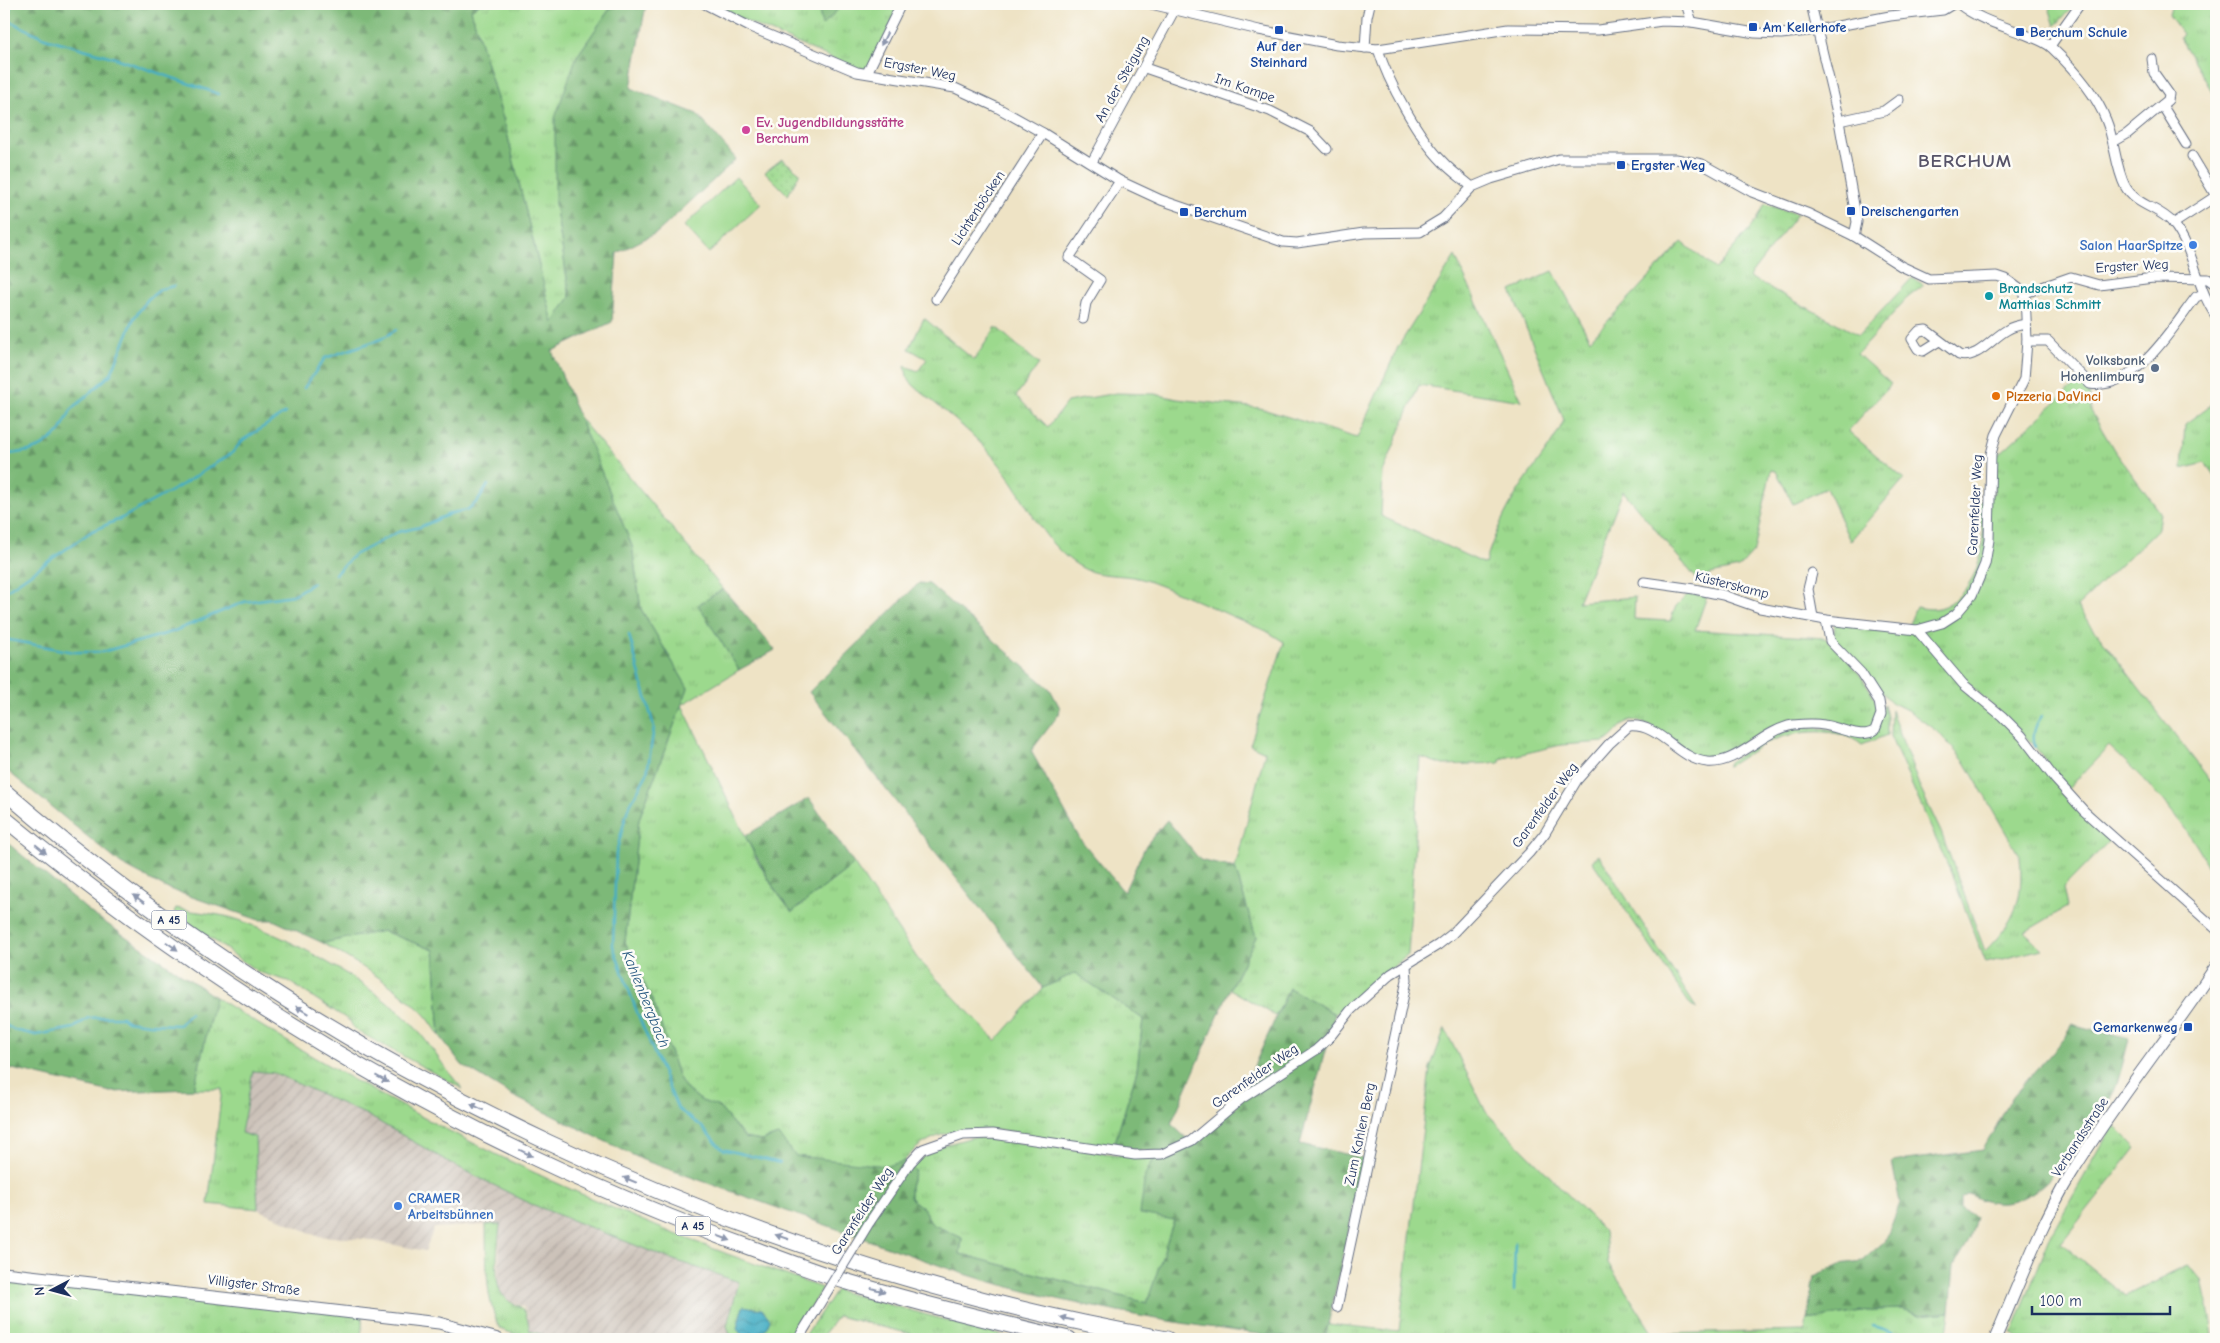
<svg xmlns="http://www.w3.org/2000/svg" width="2220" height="1343" font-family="'Comic Neue',sans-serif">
	<defs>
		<pattern id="industrial-furrows" width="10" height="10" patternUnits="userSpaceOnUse" patternTransform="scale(1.25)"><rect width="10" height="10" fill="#ccc2b9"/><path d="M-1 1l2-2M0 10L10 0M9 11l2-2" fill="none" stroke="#afa7a1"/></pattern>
		<pattern id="grass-tufts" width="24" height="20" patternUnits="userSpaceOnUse" patternTransform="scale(1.25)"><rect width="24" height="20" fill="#9cd98d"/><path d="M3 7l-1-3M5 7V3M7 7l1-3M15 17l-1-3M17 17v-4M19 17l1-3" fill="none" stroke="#86bb7c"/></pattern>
		<pattern id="forest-firs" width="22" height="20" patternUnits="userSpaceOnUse" patternTransform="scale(1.25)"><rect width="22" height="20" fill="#7db978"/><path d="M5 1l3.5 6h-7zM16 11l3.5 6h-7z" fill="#669766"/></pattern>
		<pattern id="park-dots" width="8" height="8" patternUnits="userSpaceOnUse" patternTransform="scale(1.25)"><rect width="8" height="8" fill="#9cd98d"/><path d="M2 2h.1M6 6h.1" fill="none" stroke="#86bb7c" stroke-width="1.8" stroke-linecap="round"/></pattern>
		<pattern id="water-waves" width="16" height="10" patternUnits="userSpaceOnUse" patternTransform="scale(1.25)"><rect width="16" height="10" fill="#45aec4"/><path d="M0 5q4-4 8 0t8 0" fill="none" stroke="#398ea2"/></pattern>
	</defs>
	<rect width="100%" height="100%" fill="#fdfcf7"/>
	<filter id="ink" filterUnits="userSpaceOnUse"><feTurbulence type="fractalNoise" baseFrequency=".02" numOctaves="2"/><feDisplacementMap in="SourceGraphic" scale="10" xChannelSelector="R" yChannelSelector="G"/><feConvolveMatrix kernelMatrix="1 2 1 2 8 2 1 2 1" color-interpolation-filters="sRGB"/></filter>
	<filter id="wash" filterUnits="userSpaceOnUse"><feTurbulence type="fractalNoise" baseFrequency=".0096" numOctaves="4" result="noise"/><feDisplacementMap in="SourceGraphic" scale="20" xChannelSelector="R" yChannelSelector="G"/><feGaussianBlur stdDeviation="1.12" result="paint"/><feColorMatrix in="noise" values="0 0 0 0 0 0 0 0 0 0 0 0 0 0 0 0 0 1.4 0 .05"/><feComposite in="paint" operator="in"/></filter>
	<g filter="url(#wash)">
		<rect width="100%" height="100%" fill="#eee3c5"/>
		<path fill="url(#industrial-furrows)" d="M253,1071l21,3 93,41 87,50 77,39 134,53 74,25 -7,24 -2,31 2,2h-174l-28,-8 -3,-18 -4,-7 -12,-4 -10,-9 -3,-7 2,-62 -66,4 -9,23 -61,-12 -47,-3 -59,-27 -3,-72 -14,-3z"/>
		<g fill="url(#grass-tufts)" stroke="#5c8476">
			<path d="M479,4h134l-37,54 -21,145 15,94 -17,27 -47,-195 -35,-119z"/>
			<path d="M705,4l113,1 4,21 21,-22h58l-34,69z"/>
			<path d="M2048,4h27l-20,22z"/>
			<path d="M2172,4h44v94l-36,-60 3,-4 -14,-19z"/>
			<path d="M1765,204l32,10 -48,63 110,58 53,-57 12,7 -18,14 -49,55 34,30 -43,47 56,48 -54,62 -24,-53 -33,16 -17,-33 -5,-1 -17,81 -15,17 -28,6 -11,9 -77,-92 -45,111 57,-5 -1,22 36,2 6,-15 12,-12 19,2 -12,34 130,8c17,15 51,50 53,73 1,6 -4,13 -6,19 -25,-2 -78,-10 -99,-3 -21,7 -37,33 -60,33 -32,-1 -50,-36 -82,-40 -11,3 -16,17 -27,22l-43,3 -61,14v4l-57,2 -23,-8 -12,198 -73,59 -46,-26 -13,28 -46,-27 26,-52 -21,-69 30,-116 -15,-7 34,-103 -16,-10c-42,-18 -83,-38 -126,-53 -21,-6 -45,-1 -63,-13 -40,-24 -55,-74 -84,-107 -23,-28 -54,-50 -82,-74l-6,-9 -2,-10 13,5 9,-12 -18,-10 15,-31 50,42 22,-33 43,37 -23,32 32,31 19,-25 49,-9 39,1 22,5 82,9 98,30 41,-91 57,-91 67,145 -103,-16 -36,87 -2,44 104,48c8,-26 20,-54 35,-76 15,-23 33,-43 44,-68l-53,-129 42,-20 37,69 92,-98 34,27 40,-48z"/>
			<path d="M2081,379l8,10 2,22 23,39 46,62 -2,17 -81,78 139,181v94c-23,-53 -65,-97 -107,-136l-41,43 -36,-46 -124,-116 8,-20c7,1 15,3 23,1 32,-9 51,-58 41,-88 -2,-4 -6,-9 -8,-13l22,-14 2,-36z"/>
			<path d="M2216,401v77l-11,-15 -23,6 3,-45z"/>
			<path d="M578,416l145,173 -24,17 40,64 -57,35 75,155 18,30 17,22 62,-48 63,94 79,83 47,-53 32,-15 68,46 -6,51 -24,79 -94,-14 -2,-3c-32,-3 -70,-7 -99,15 -13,10 -11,17 -31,19 -27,4 -65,-6 -92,-10l-17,-21 -17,6 -16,-3 -26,-31 -17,-6 -15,-11 -8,-12 -26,-76 -28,-60 14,-123 49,-131 -47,-79 -9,-63z"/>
			<path d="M1835,623l80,10 82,82 114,124 -48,49 4,19 -42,25 17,17 -56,14 -34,-88 -62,-139 1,-26 29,78 21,44 44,119c30,-30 39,-50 35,-94l-55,-95 -26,-29 -30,-22 -18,-9 -58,-63z"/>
			<path d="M1884,704l3,13v18l-25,10c-22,-19 -65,-15 -91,-4 -15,6 -29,17 -44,26l2,-5 43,-28 33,-8 66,9z"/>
			<path d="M1599,855l98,154 -6,-3 -99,-145z"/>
			<path d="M176,908c20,5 44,5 63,12 52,18 130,63 170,101 20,20 34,47 54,68l-109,-60 -4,-8 -62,-40 -30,-9 -84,-60z"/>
			<path d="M383,931l51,19 6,86c-5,-7 -10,-16 -16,-22 -28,-29 -67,-50 -101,-71z"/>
			<path d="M215,997c132,84 272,158 417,219 62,27 126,49 190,72l-32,51h-58l-5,-13 12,-44 -74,-25 -134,-53 -77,-39 -87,-50 -93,-42 -21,-2 -12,62 14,4 3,72 -50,-5 14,-115h-28z"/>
			<path d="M1445,1029l41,83 119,120 3,31 45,71 152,-3 2,-11 68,-10 26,-1 19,6 30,-3 -3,21 -4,6h-618l3,-15 71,7 31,-263z"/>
			<path d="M2113,1125l23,23 -75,95 64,53 62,-30 16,13 10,56 -6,4h-187l-8,-6 39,-98z"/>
			<path d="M973,1137l181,22 -9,16 30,45 -28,83 -187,-49 2,-16 -30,-14 -9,-16 -13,-10v-12l5,-15 -4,-4 26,-20z"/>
			<path d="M500,1224c-1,15 -8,58 2,70 17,21 21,0 28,37l28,8h-30l-28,-10c-16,-32 -13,-69 -14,-104z"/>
			<path d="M4,1278l359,36 -2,25h-357z"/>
			<path d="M836,1290l179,49h-84l-93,-23 -18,23h-17z"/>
		</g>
		<g fill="url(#forest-firs)" stroke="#4c746b">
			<path d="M4,4h475l-8,6 35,119 47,194 17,-26 -15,-94v-85l21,-60 37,-54h33l-15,84 66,26 39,45 -78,73 -41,21 -5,69 -60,29 80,195 9,63 47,79 -49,131 -14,123 28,60 26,76 8,12 15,11 17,6 26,31 16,3 17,-6 18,21 90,10 19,-5 10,10 -5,15v12l13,10 9,16 30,14 -2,16 187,49 27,-83 -34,-6 5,-39 9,-16 -1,-8 -40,-2 24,-79 6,-51 -68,-46 -32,15 -234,-296 110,-109 10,1 121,105 10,19 -1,6 -28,37 49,88 44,53 22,-47 21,-25 33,40 35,8 21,69 -26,52 -59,135 22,20 43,-38 53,-118 46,26 -35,130 64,14 -39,181c-37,0 -73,-6 -110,-11 -86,-12 -174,-30 -257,-56l-315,-112 -130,-64 -51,-31 -22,-29 -6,-86 -51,-19 -60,12 -50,-23h-14l-93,-32 -45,-24 -117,-96z"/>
			<path d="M813,4h30l-21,22 -4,-21z"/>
			<path d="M723,589l52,61 -36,20 -41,-65z"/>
			<path d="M809,798l45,66 -62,48 -17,-22 -30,-54z"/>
			<path d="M4,840l87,73 124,84 -21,92 -83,3 -107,-25z"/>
			<path d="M2071,1024l58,15c-5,19 -9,40 -18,58 -7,13 -18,25 -27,37 -26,37 -64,91 -115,60l-8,4v11l15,8 -6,22 -16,27 -4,46 -30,3 -19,-6 -26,1 -68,10 7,-44 26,-12 22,-3 23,-20 15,-38 -8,-41 91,-12 30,-54 53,-59z"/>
		</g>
		<path fill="url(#park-dots)" stroke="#5c8476" d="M782,159l18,14 -12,22 -23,-23z"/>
		<path fill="#9cd98d" stroke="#5c8476" d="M736,177l25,27 -52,49 -25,-27z"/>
		<path fill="url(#water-waves)" stroke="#306e91" d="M743,1306l19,3 8,10c-4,11 -7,16 -18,20l-12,-6 -3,-4z"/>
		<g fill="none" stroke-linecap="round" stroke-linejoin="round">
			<g stroke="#45aec4" stroke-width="2.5">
				<path d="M7,20l38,18 67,19 107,37"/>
				<path d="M4,21l3,-1 4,-16"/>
				<path d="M304,388l21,-30 56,-19 15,-9"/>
				<path d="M4,455l25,-4 13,-5 18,-14 11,-22 40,-36 23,-56 14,-19 13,-10 13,-3"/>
				<path d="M335,574l19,-19 44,-23 22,-5 32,-14 15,-3 11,-9 10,-16"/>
				<path d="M4,592l88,-61 30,-13 58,-32 52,-33 11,-13 42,-27"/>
				<path d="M629,635l25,92 -7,47 -19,34 -12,45 -3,93 25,69 40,94 23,17 21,23 58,14"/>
				<path d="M4,639l70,13h28l70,-20 72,-30 49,-7 20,-12"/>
				<path d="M2035,747c-3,-12 -1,-21 7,-31"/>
				<path d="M4,1024l10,6 22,5 38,-7 14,-10 17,-1h17l5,4 22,3 30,1 11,-12"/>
				<path d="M1514,1291l1,-48"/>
				<path d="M1873,1326l19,6 12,7"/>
			</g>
		</g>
	</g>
	<g filter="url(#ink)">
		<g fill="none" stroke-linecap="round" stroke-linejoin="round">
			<g stroke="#656e82" stroke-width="11">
				<g id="street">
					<path d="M705,4l43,22 109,46 98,16 43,20 45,25 77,48 41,19 122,42 14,1 67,-10 56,-1 23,-14 29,-31 19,-8 68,-20h117l26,5 50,28 57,22 45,22 47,30 28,13 68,-3 9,3 19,14 46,-16 28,8 54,-7 55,1 8,6"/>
					<path d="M1151,4l108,26 78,15 41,4 130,-20 90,1 64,-9 30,1 63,11 26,1 36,-4 73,-14 53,-6 10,-6"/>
					<path d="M1686,4l6,18"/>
					<path d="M1811,4l28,117 18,101 -3,14"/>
					<path d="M1959,4c18,15 44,22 65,30 9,4 21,7 28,14 20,19 44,46 54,72 9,21 9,46 19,66 11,20 34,21 48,37 22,28 23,64 43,93"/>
					<path d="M2050,46l30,-42"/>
					<path d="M1365,48l2,-31 3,-13"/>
					<path d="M1378,49c10,33 40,88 65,113 8,9 20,17 29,25"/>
					<path d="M1145,68l125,43 41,21 16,17"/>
					<path d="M867,73l34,-69"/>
					<path d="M2162,105l24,39"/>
					<path d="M1839,121l45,-10 15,-11"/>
					<path d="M2113,142l14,-8 41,-34 1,-6 -15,-21 -2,-14"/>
					<path d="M2192,156l24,40"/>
					<path d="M1092,162l83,-153"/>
					<path d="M2173,224l43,-28"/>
					<path d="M936,299l107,-166"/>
					<path d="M1083,319l3,-16 14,-23 -31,-22 51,-77"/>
					<path d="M1939,341l-16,10 -5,-2 -6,-10 7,-8 7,-1 33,25c18,5 33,-17 48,-25 6,-4 12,-5 19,-6"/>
					<path d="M2027,341h21l42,43c46,7 82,-56 106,-87l7,-3"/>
					<path d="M1812,573l-4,16 5,28"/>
					<path d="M1644,582l50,7 29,6 37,13 66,12"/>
					<path d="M1917,630l46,54 39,32 20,20 33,43 29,32 132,118"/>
					<path d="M869,1223l41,-60 13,-14 40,-14 30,-1 142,21 27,-1 29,-13 50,-42 75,-49 13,-12 22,-28 40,-36 47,-29 14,-11 77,-81 16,-20 32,-53 32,-36 20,-18c31,-3 48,33 78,36 31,3 54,-31 86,-37 10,-1 20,-2 31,0 15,2 38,15 51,5l6,-16 -2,-13 -18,-28 -31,-32 -4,-21 91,10 25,-7 14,-9 16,-19 13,-31 4,-24 2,-86 5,-19 28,-56 3,-38 -2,-48"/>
					<path d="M1337,1307l70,-327 -1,-14"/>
					<path d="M798,1339l16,-26"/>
				</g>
			</g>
			<g stroke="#656e82" stroke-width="13">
				<g id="secondary">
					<path d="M4,1273l435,50 59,16"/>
					<path d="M1995,1339c24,-55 45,-114 76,-165 44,-72 99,-138 145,-208"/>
				</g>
			</g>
			<g stroke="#656e82" stroke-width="17">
				<g id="highway">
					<path d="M4,791c323,280 742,475 1163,548"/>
					<path d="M4,818c225,186 478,334 753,432 30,11 60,23 91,32 73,22 147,40 221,57"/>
				</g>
			</g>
			<use href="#street" stroke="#fff" stroke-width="9"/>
			<use href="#secondary" stroke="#fff" stroke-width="11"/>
			<use href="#highway" stroke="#fff" stroke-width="15"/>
			<g stroke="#656e82" stroke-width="11" stroke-linecap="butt">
				<path id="street-bridge" d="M814,1313l55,-90"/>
			</g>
			<use href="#street-bridge" stroke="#fff" stroke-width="9"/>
		</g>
		<defs><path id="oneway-solid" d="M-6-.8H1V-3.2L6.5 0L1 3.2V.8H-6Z" transform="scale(1.25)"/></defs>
		<g fill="#8d97ae">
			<use href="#oneway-solid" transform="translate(884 39) rotate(116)"/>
			<use href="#oneway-solid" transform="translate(41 849) rotate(40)"/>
			<use href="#oneway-solid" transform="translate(139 899) rotate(-145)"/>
			<use href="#oneway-solid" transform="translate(172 946) rotate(35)"/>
			<use href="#oneway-solid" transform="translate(302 1010) rotate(-149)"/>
			<use href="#oneway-solid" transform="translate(382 1079) rotate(29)"/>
			<use href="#oneway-solid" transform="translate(477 1107) rotate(-154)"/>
			<use href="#oneway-solid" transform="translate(526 1153) rotate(26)"/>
			<use href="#oneway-solid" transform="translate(630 1180) rotate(-158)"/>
			<use href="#oneway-solid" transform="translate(782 1237) rotate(-161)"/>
			<use href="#oneway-solid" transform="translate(724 1238) rotate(21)"/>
			<use href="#oneway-solid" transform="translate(878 1290) rotate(15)"/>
			<use href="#oneway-solid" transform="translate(1067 1319) rotate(-168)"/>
		</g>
	</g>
	<g fill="#1a4fb4" stroke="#fdfcf7" stroke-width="2">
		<rect x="1748" y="22" width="10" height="10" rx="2.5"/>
		<rect x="1274" y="25" width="10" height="10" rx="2.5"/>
		<rect x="2015" y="27" width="10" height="10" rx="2.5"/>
		<rect x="1616" y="160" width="10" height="10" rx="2.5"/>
		<rect x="1846" y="206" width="10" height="10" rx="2.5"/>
		<rect x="1179" y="207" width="10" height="10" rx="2.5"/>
		<rect x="2183" y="1022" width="10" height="10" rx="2.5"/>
	</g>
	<circle fill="#d1479c" stroke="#fdfcf7" stroke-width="2" cx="746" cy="130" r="5"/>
	<g fill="#3f7fe0" stroke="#fdfcf7" stroke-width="2">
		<circle cx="2193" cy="245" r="5"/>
		<circle cx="398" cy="1206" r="5"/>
	</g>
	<circle fill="#0f9aa8" stroke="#fdfcf7" stroke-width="2" cx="1989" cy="296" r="5"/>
	<circle fill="#5c6f8a" stroke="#fdfcf7" stroke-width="2" cx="2155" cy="368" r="5"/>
	<circle fill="#e8710a" stroke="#fdfcf7" stroke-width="2" cx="1996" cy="396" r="5"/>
	<g text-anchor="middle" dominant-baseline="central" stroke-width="5" stroke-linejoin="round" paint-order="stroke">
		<g fill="#fdfcf7" stroke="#5f6c8c" stroke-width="1">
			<rect x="151.5" y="910.5" width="35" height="19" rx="4"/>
			<rect x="675.5" y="1216.5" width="35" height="19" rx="4"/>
		</g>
		<g font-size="12" font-weight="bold" fill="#1b2f5e">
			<text x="169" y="920">A 45</text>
			<text x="693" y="1226">A 45</text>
		</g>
		<g font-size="14" font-weight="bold" fill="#164399" stroke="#fdfcf7" text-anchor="start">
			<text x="1763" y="27">Am Kellerhofe</text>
			<text x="2030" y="32">Berchum Schule</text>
			<text x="1279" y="46" text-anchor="middle">Auf der<tspan x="1279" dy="16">Steinhard</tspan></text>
			<text x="1631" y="165">Ergster Weg</text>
			<text x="1861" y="211">Dreischengarten</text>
			<text x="1194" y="212">Berchum</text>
			<text x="2178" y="1027" text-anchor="end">Gemarkenweg</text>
		</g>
		<g font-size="14" fill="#1b2f5e" stroke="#fdfcf7">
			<text transform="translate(920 69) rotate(11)">Ergster Weg</text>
			<text transform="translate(1122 79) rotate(-61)">An der Steigung</text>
			<text transform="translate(1245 88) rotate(19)">Im Kampe</text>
			<text transform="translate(978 208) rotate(-57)">Lichtenböcken</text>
			<text transform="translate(2132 266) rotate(-3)">Ergster Weg</text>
			<text transform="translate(1975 505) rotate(-87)">Garenfelder Weg</text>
			<text transform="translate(1732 585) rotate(14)">Küsterskamp</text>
			<text transform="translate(1545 805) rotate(-54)">Garenfelder Weg</text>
			<text transform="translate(1255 1076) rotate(-35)">Garenfelder Weg</text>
			<text transform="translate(1360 1134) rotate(-78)">Zum Kahlen Berg</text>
			<text transform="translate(2080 1137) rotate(-57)">Verbandsstraße</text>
			<text transform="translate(862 1211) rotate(-57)">Garenfelder Weg</text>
			<text transform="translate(254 1285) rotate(7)">Villigster Straße</text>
		</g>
		<g font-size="14" font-weight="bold" fill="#b23c85" stroke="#fdfcf7" text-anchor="start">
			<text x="756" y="122">Ev. Jugendbildungsstätte<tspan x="756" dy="16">Berchum</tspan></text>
		</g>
		<g font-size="14" font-weight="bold" fill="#366cbe" stroke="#fdfcf7" text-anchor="end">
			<text x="2183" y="245">Salon HaarSpitze</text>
			<text x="408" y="1198" text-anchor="start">CRAMER<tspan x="408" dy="16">Arbeitsbühnen</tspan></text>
		</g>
		<g font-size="14" font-weight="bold" fill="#0d838f" stroke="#fdfcf7" text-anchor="start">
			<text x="1999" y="288">Brandschutz<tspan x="1999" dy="16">Matthias Schmitt</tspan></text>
		</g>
		<g font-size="14" font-weight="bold" fill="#4e5e75" stroke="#fdfcf7" text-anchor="end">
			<text x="2145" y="360">Volksbank<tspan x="2145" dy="16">Hohenlimburg</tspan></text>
		</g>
		<g font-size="14" font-weight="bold" fill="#c56008" stroke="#fdfcf7" text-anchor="start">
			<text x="2006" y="396">Pizzeria DaVinci</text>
		</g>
		<g font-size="15" font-style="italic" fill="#2a5b82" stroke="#fdfcf7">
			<text transform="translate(646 999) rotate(68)">Kahlenbergbach</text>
		</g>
		<g font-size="19" font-weight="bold" letter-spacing="1" fill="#575469" stroke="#fdfcf7">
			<text x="1965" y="161">BERCHUM</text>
		</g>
	</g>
	<rect width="2220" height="1343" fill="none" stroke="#fdfcf7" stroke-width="20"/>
	<g transform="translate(52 1290) rotate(264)" stroke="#fdfcf7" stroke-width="4" paint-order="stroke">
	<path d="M0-4L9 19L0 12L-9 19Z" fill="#1b2f5e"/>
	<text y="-8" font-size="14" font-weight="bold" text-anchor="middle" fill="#1b2f5e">N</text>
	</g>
	<path d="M2032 1306v8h138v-8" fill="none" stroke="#1b2f5e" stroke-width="2.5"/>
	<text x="2040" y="1306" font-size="15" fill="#1b2f5e" stroke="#fdfcf7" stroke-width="4" paint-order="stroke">100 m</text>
</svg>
